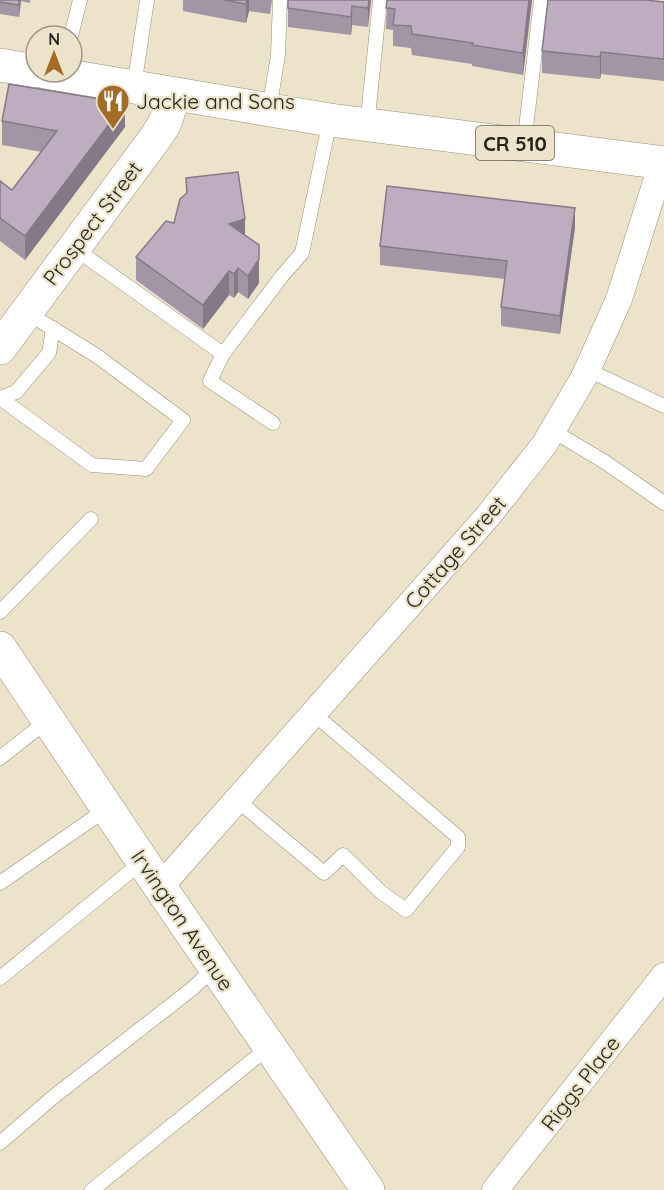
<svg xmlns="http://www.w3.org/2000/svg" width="664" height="1190" font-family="Quicksand,sans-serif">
	<rect width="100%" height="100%" fill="#ece3ca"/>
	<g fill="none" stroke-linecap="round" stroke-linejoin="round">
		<g stroke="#978f78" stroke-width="15">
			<g id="lane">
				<path d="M71,36l9,-36"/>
				<path d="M134,87l13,-87"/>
				<path d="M269,110l9,-55 2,-55"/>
				<path d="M367,126l13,-126"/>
				<path d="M524,145l17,-145"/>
				<path d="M74,248l149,106 59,-78 20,-23 28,-133"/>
				<path d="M223,354l-13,27 63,42"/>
				<path d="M588,370l76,36"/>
				<path d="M0,398l92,67 54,4 37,-49 -86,-64 -71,-44"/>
				<path d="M0,398l16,-6 33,-39 4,-25"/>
				<path d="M553,431l52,31 59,41"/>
				<path d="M0,612l91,-93"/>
				<path d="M0,758l47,-37"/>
				<path d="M237,800l87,73 19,-18 39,38 24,17 52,-63v-10l-144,-123"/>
				<path d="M0,883l108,-75"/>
				<path d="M0,978l143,-117"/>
				<path d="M0,1143l52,-45 141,-110 22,-21"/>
				<path d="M92,1190l177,-143"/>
			</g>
		</g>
		<g stroke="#978f78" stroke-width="27">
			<g id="street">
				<path d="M160,887l328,-371 56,-71 40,-68 35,-78 43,-136"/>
				<path d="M495,1190l169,-214"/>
			</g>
		</g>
		<g stroke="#978f78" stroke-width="34">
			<g id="secondary">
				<path d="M0,348l156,-211 9,-14 9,-29"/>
				<path d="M0,648l160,239 208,303"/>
			</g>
		</g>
		<g stroke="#978f78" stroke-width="34">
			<g id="primary">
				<path d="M0,65l36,6"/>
				<path d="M45,72l285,48 334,43"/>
			</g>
		</g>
		<use href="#lane" stroke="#fff" stroke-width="14"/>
		<use href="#street" stroke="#fff" stroke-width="26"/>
		<use href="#secondary" stroke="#fff" stroke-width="33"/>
		<use href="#primary" stroke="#fff" stroke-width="33"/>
	</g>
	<g fill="#a395a6">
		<path d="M0,0h30v3l-9,-2 -2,16 -19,-3z"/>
		<path d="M183,0h89l-2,14 -21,-3 -3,12 -63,-12z"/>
		<path d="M288,0h83l-3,27 -16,-2 -1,10 -63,-8z"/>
		<path d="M387,0h145l-9,75 -51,-9v-2l-60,-9 -1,-7 -18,-2v-16l-7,-1z"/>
		<path d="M664,2v79l-63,-7 -1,5 -58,-6v-22z"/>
		<path d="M2,121l123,6 -100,133 -25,-19v-60l12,9 30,-38 -40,-7z"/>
		<path d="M186,178l59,57 14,48 -11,16 -10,-7 -4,6 -5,-3 -26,34 -67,-49v-23l38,-34 12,-29z"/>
		<path d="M575,227l-15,107 -59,-8v-19l4,-28 -125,-14v-19z"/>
	</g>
	<g fill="#857987">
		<path d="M19,0h2l-2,17z"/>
		<path d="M247,0h2v11l-3,12v-19z"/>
		<path d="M369,0h2l-3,27v-19z"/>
		<path d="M529,0h3l-9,75v-22z"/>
		<path d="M352,6v19l-1,10v-18z"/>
		<path d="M601,52v22l-1,5v-22z"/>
		<path d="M125,103v24l-100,133v-24z"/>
		<path d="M575,208v19l-15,107v-18z"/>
		<path d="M245,219v24l-16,-19z"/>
		<path d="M259,245v38l-11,16v-23z"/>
		<path d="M238,268v24l-4,6v-24z"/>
		<path d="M229,271v24l-26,34v-24z"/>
	</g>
	<g fill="#beadc1" stroke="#857987" stroke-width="1.5">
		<path d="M0,0h19v5l-19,-3z"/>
		<path d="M224,0h23l-1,4z"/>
		<path d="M288,0h81l-1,8 -16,-2 -1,11 -63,-9z"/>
		<path d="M387,0h142l-6,53 -51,-8 1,-2 -61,-9 -1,-8 -18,-1 2,-16 -9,-1z"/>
		<path d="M548,0h97l19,2v57l-63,-7 -1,5 -58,-6z"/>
		<path d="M9,84l116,19 -100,133 -25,-18v-37l12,9 45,-59 -55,-10z"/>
		<path d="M238,172l7,47 -16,5 30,21v14l-11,17 -10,-8 -4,6 -5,-3 -26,34 -67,-48 30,-36 8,2 6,-24 7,-6 -1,-15z"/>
		<path d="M387,186l188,22 -15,108 -59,-9 6,-46 -127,-15z"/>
	</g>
	<defs>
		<g id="restaurant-pin" transform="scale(1.725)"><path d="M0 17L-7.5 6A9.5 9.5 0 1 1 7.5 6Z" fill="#a36b28" stroke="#ece3ca"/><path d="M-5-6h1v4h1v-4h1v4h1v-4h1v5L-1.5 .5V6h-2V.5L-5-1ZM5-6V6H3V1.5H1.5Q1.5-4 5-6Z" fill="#fff"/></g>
	</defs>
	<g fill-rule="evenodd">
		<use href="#restaurant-pin" x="113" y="101"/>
	</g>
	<g text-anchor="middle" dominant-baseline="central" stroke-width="4.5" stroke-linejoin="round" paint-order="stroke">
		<rect fill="#ece3ca" stroke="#615d4f" stroke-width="1.5" x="476" y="126" width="78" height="34" rx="4.5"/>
		<g font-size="20" font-weight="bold" fill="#26231a">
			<text x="515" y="143">CR 510</text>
		</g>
		<g font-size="21" fill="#26231a" stroke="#ece3ca" text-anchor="start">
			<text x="136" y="101">Jackie and Sons</text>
		</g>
		<g font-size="21" fill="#26231a" stroke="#ece3ca">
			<text transform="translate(92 223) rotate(-53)">Prospect Street</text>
			<text transform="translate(455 552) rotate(-49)">Cottage Street</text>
			<text transform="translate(183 920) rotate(56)">Irvington Avenue</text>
			<text transform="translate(580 1083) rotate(-52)">Riggs Place</text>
		</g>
	</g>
	<g transform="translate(54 54)"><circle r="28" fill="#ece3ca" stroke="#9d9684" stroke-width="1.5"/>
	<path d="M0-4.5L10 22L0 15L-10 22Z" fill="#a36b28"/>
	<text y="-9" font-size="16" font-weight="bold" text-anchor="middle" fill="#26231a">N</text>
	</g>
</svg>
